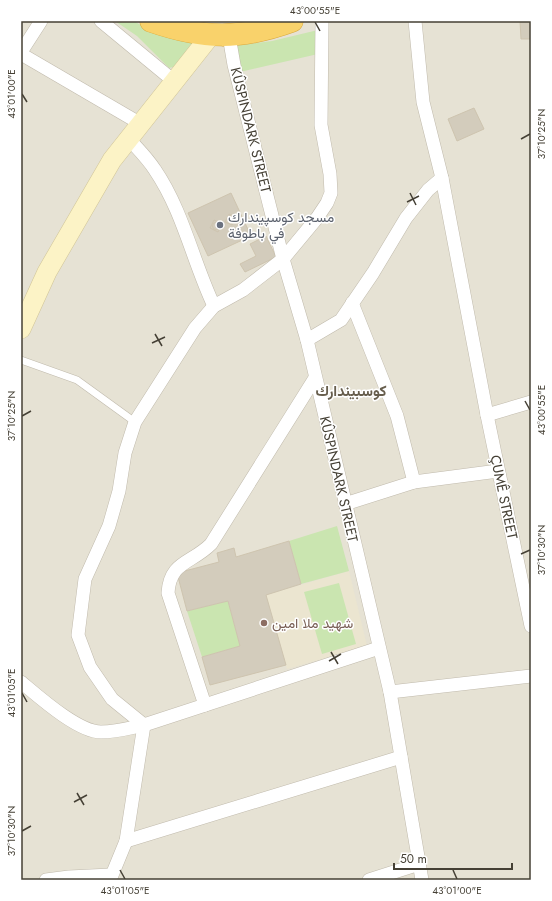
<svg xmlns="http://www.w3.org/2000/svg" width="552" height="901" font-family="Jost,Vazirmatn,sans-serif">
	<rect width="100%" height="100%" fill="#f2efe6"/>
	<rect fill="#e6e2d4" x="21" y="21" width="510" height="859"/>
	<path fill="#ebe5d0" d="M349,571l18,75 -80,23 -21,-74z"/>
	<g fill="#cae5b0">
		<path d="M115,21h19l17,10 42,9 3,6 -15,19 -12,3 -32,-32z"/>
		<path d="M318,30v24l-78,18 -6,-26 38,-5z"/>
		<path d="M337,526l12,45 -48,13 -12,-43z"/>
		<path d="M339,583l17,61 -34,10 -18,-62z"/>
		<path d="M228,601l12,45 -38,11 -15,-46z"/>
	</g>
	<g fill="#d3ccbc" stroke="#cec4af">
		<path d="M520,21h11v18h-10z"/>
		<path d="M474,108l10,21 -27,12 -9,-22z"/>
		<path d="M231,193l20,43 -43,20 -20,-43z"/>
		<path d="M229,214l7,3 -4,8 -7,-3z"/>
		<circle cx="231" cy="219" r="3.5"/>
		<path d="M214,220l8,4 -4,8 -8,-4z"/>
		<circle cx="216" cy="226" r="3.5"/>
		<path d="M266,236l10,21 -31,15 -5,-8 16,-8 -6,-12z"/>
		<path d="M289,541l12,43 -35,11 20,70 -76,20 -8,-28 38,-11 -12,-45 -41,10 -10,-38 42,-11 -2,-9 17,-5 2,9z"/>
	</g>
	<g fill="none" stroke-linecap="round" stroke-linejoin="round">
		<g stroke="#c0baac" stroke-width="8">
			<path id="lane" d="M21,360l56,20 58,42"/>
		</g>
		<g stroke="#c0baac" stroke-width="14">
			<g id="street">
				<path d="M101,21l74,61"/>
				<path d="M415,21l8,81 19,76 45,237 44,211"/>
				<path d="M229,36l5,29 49,194 24,81 83,352 32,188"/>
				<path d="M21,52l20,-31"/>
				<path d="M21,54l120,70"/>
				<path d="M129,139c9,10 19,20 26,31 28,41 38,92 59,136"/>
				<path d="M352,303l45,113 17,66"/>
				<path d="M307,340l34,-20 32,-47 33,-55 22,-28 14,-12"/>
				<path d="M487,415l44,-13"/>
				<path d="M345,504l69,-22 84,-11"/>
				<path d="M21,682c18,15 57,50 80,50 15,0 29,-4 43,-7l235,-77"/>
				<path d="M390,692l141,-16"/>
				<path d="M205,705l-37,-112c2,-32 23,-29 43,-49l104,-166"/>
				<path d="M126,841l275,-84"/>
				<path d="M46,880l23,-3 42,-2"/>
				<path d="M110,880l16,-39 18,-116 -32,-26 -22,-32 -12,-32 7,-56 24,-53 10,-35 6,-38 10,-31 60,-94 19,-22 29,-16 40,-31 34,-41 10,-15 4,-10 -1,-19 -9,-49 1,-104"/>
				<path d="M369,880l50,-16"/>
			</g>
		</g>
		<g stroke="#d1c597" stroke-width="20">
			<path id="secondary" d="M21,329l26,-57 65,-112 99,-125"/>
		</g>
		<g stroke="#d7a83b" stroke-width="23">
			<path id="highway" d="M151,21c52,18 89,19 141,0"/>
		</g>
		<use href="#lane" stroke="#fff" stroke-width="7"/>
		<use href="#street" stroke="#fff" stroke-width="13"/>
		<use href="#secondary" stroke="#fcf3c6" stroke-width="19"/>
		<use href="#highway" stroke="#f9d26b" stroke-width="22"/>
	</g>
	<path fill="none" stroke="#454035" stroke-width="1.5" d="M315,22l5,9M22,94l5,8M521,139l9,-5M410,193l6,12M407,202l12,-6M155,334l7,12M152,343l13,-6M525,401l5,9M22,416l9,-5M521,554l9,-4M331,652l7,12M329,661l12,-7M22,693l5,9M77,793l7,12M74,802l13,-7M22,831l9,-5M120,870l5,9M453,870l4,9"/>
	<circle fill="#6b7280" stroke="#fff" stroke-width="1.5" cx="220" cy="225" r="4"/>
	<circle fill="#8d6e63" stroke="#fff" stroke-width="1.5" cx="264" cy="623" r="4"/>
	<g text-anchor="middle" dominant-baseline="central" stroke-width="3" stroke-linejoin="round" paint-order="stroke">
		<g font-size="14" fill="#454035" stroke="#fff">
			<text transform="translate(251 130) rotate(76)">KÛSPINDARK STREET</text>
			<text transform="translate(339 479) rotate(77)">KÛSPINDARK STREET</text>
			<text transform="translate(504 497) rotate(78)">ÇUMÊ STREET</text>
		</g>
		<g font-size="14" fill="#5b616d" stroke="#fff" text-anchor="start">
			<text x="228" y="217">مسجد كوسپيندارك<tspan x="228" dy="16">في باطوفة</tspan></text>
		</g>
		<g font-size="14" fill="#785e54" stroke="#fff" text-anchor="start">
			<text x="272" y="623">شهيد ملا امين</text>
		</g>
		<g font-size="15" font-weight="bold" fill="#675e4d" stroke="#fff">
			<text x="351" y="391">كوسبيندارك</text>
		</g>
	</g>
	<rect width="552" height="901" fill="none" stroke="#ffffff" stroke-width="44"/>
	<path d="M394 863v6h118v-6" fill="none" stroke="#454035" stroke-width="2"/>
	<text x="400" y="863" font-size="12" fill="#454035" stroke="#ffffff" stroke-width="3" paint-order="stroke">50 m</text>
	<rect x="22" y="22" width="508" height="857" fill="none" stroke="#454035" stroke-width="1.5"/>
	<g font-size="10" text-anchor="middle" fill="#454035">
		<text x="315" y="14">43°00'55"E</text>
		<text transform="translate(11 94) rotate(-90)" y="4">43°01'00"E</text>
		<text transform="translate(541 134) rotate(-90)" y="4">37°10'25"N</text>
		<text transform="translate(541 410) rotate(-90)" y="4">43°00'55"E</text>
		<text transform="translate(11 416) rotate(-90)" y="4">37°10'25"N</text>
		<text transform="translate(541 550) rotate(-90)" y="4">37°10'30"N</text>
		<text transform="translate(11 693) rotate(-90)" y="4">43°01'05"E</text>
		<text transform="translate(11 831) rotate(-90)" y="4">37°10'30"N</text>
		<text x="125" y="894">43°01'05"E</text>
		<text x="457" y="894">43°01'00"E</text>
	</g>
</svg>
